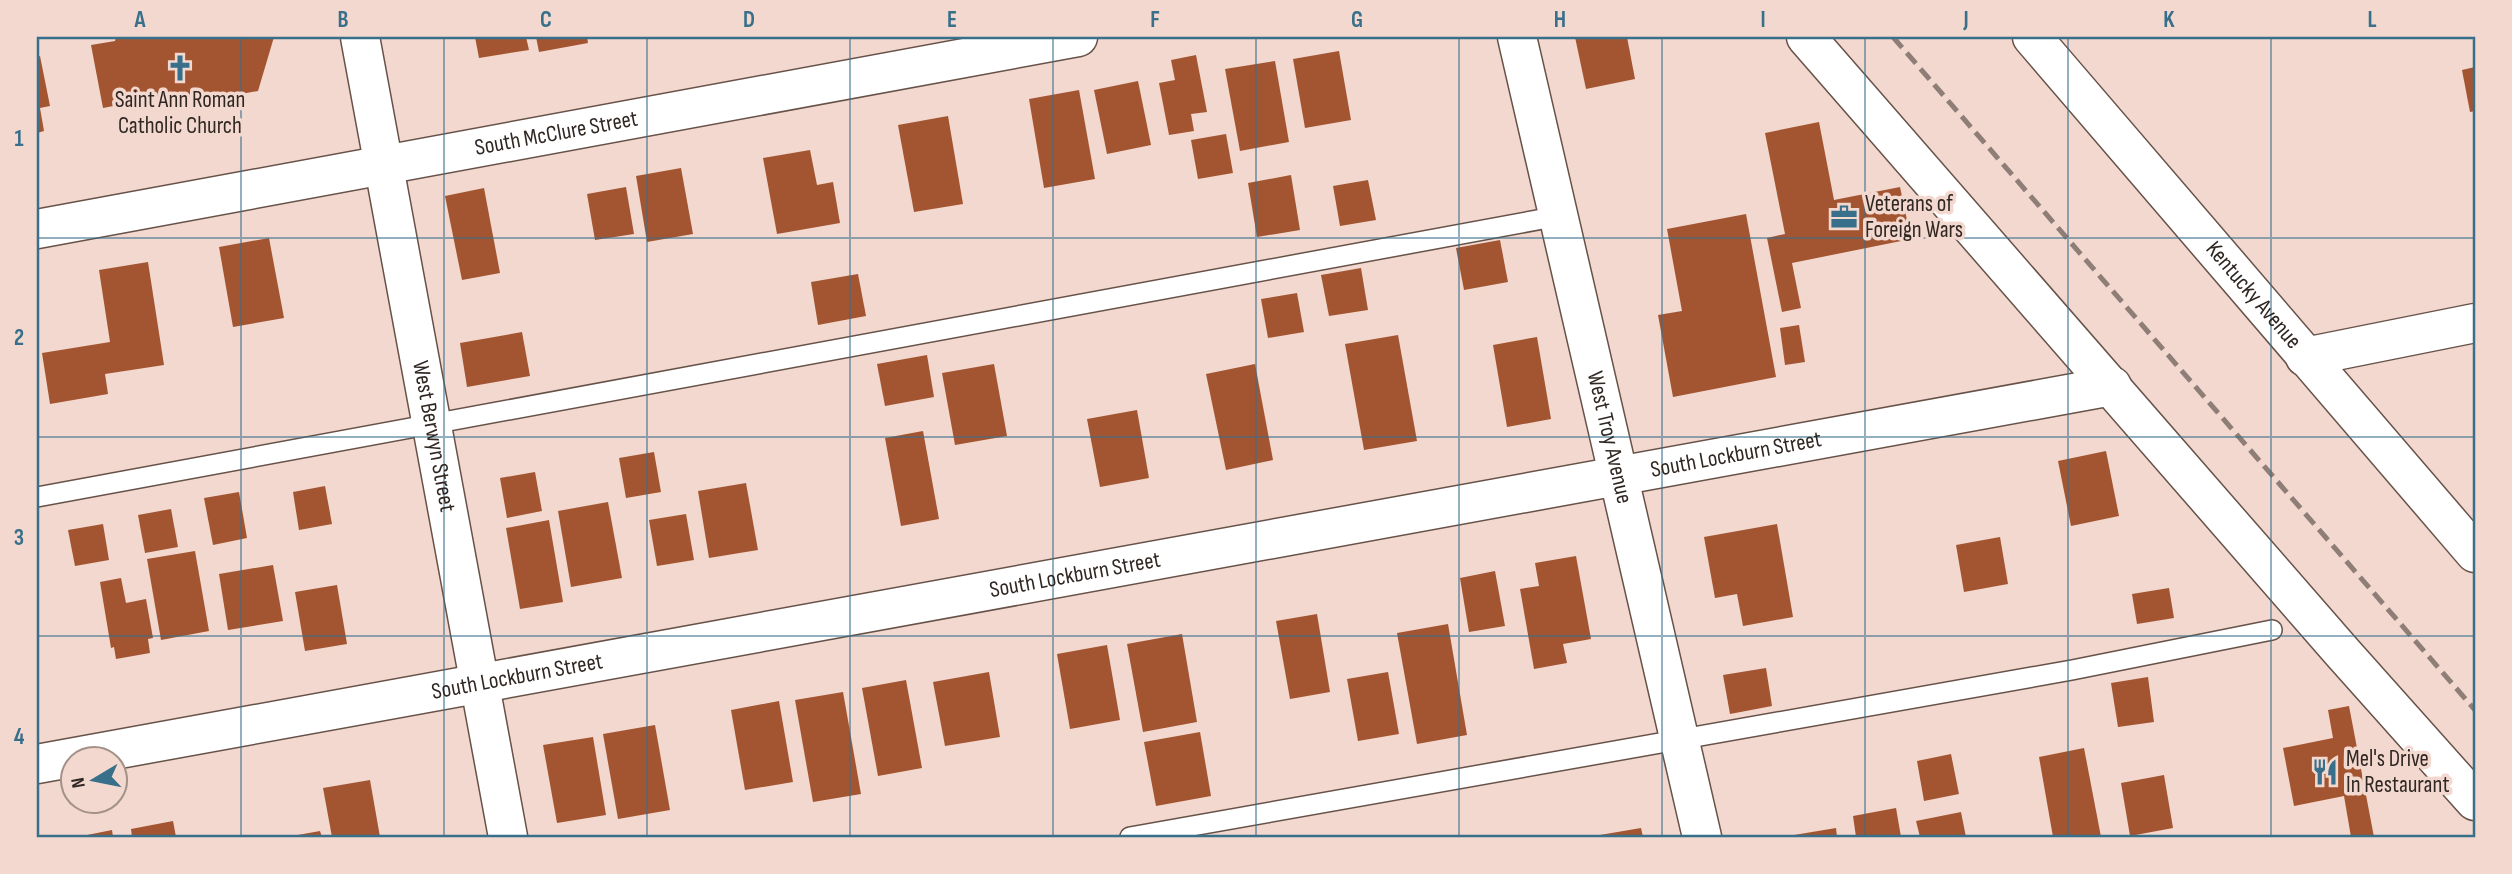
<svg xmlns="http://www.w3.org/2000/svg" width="2512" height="874" font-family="'Sofia Sans Condensed',sans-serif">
	<rect width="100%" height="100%" fill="#f2d8ce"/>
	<g fill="#a35531">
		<path d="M116,37h158l-16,54 -88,16 -10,-10 -57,11 -12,-63 24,-4z"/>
		<path d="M475,37h51l3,13 -50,8z"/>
		<path d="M536,37h51l1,6 -49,9z"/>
		<path d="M1575,37h52l8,42 -49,10z"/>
		<path d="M1339,51l12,69 -46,8 -12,-69z"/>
		<path d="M1196,55l11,57 -16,2 3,17 -25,4 -10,-52 16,-3 -4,-20z"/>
		<path d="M40,56l10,50 -10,2 4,23 -7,2v-76z"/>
		<path d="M1275,61l14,81 -49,9 -15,-82z"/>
		<path d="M2475,67v44l-5,1 -8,-42z"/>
		<path d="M1138,81l13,64 -44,9 -13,-64z"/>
		<path d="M1079,90l16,89 -51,9 -15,-89z"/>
		<path d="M948,116l15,88 -49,8 -16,-87z"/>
		<path d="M1819,122l15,78 66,-13 11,52 -119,24 9,45 -19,4 -15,-74 18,-4 -20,-101z"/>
		<path d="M1226,134l7,39 -35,6 -7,-39z"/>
		<path d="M810,150l7,35 16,-3 7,41 -63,11 -14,-76z"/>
		<path d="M681,168l12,66 -46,8 -11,-66z"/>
		<path d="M1291,175l9,55 -43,7 -9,-54z"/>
		<path d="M1368,180l8,40 -36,6 -7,-40z"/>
		<path d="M626,187l8,47 -39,6 -8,-46z"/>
		<path d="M484,188l16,85 -38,7 -17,-84z"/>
		<path d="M1746,214l30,163 -103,20 -15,-82 24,-4 -15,-82z"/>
		<path d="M269,238l15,80 -51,9 -14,-80z"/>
		<path d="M1500,240l8,42 -44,8 -8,-42z"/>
		<path d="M148,262l16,103 -59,9 3,20 -58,10 -8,-51 68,-11 -11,-72z"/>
		<path d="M1361,268l7,42 -39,6 -8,-41z"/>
		<path d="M858,274l8,42 -48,9 -7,-43z"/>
		<path d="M1297,293l7,39 -36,6 -7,-39z"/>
		<path d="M1799,325l6,37 -20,3 -5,-37z"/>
		<path d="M522,332l8,44 -63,11 -7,-44z"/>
		<path d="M1398,335l19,106 -53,9 -19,-106z"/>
		<path d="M1537,337l14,82 -44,8 -14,-82z"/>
		<path d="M927,355l7,42 -49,9 -8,-42z"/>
		<path d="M994,364l13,72 -52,9 -13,-72z"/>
		<path d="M1255,364l18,96 -47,10 -20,-96z"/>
		<path d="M1137,410l12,68 -49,9 -13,-68z"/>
		<path d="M923,431l16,88 -38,7 -16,-88z"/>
		<path d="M2106,451l13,65 -48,10 -13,-65z"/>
		<path d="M654,452l7,40 -35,6 -7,-40z"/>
		<path d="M535,472l7,39 -35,7 -7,-40z"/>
		<path d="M746,483l12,67 -49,8 -11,-67z"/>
		<path d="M325,486l7,38 -33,6 -6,-38z"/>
		<path d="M239,492l8,46 -34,7 -9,-47z"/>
		<path d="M608,502l14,76 -51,9 -13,-76z"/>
		<path d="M171,509l7,38 -33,6 -7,-38z"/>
		<path d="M686,514l8,46 -37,6 -8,-46z"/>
		<path d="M549,520l14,82 -43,7 -14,-81z"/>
		<path d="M103,524l6,36 -34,6 -7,-36z"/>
		<path d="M1777,524l16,93 -50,9 -6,-32 -22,4 -11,-61z"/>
		<path d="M2000,537l8,47 -44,8 -8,-47z"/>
		<path d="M195,551l14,80 -48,9 -14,-81z"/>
		<path d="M1576,556l15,83 -28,5 4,19 -33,6 -14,-80 19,-3 -4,-23z"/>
		<path d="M273,565l10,56 -55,9 -9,-56z"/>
		<path d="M1495,571l10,55 -36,6 -9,-54z"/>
		<path d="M121,578l5,25 20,-4 7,39 -5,1 2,14 -34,6 -2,-12 -3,1 -11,-66z"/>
		<path d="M337,585l10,59 -42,7 -10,-59z"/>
		<path d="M2169,588l5,30 -37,6 -5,-30z"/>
		<path d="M1317,614l13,78 -40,7 -14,-78z"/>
		<path d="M1448,624l19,111 -50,9 -20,-111z"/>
		<path d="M1182,634l15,88 -54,10 -16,-88z"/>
		<path d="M1107,645l13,75 -50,9 -13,-75z"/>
		<path d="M1766,668l6,38 -42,8 -7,-39z"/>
		<path d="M989,672l11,65 -55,9 -12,-64z"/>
		<path d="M1388,672l11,62 -41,7 -11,-62z"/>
		<path d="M2148,677l6,45 -36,5 -7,-44z"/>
		<path d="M906,680l16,88 -44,8 -16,-88z"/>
		<path d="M843,692l18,102 -48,8 -18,-102z"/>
		<path d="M779,701l14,81 -48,8 -14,-80z"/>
		<path d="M2349,706l25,131h-23l-7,-41 -50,10 -11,-58 50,-10 -5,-28z"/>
		<path d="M655,725l15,85 -52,9 -15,-85z"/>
		<path d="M1200,732l11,64 -55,10 -12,-64z"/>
		<path d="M593,737l13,78 -49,8 -14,-78z"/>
		<path d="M2084,748l17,89h-48l-14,-80z"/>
		<path d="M1951,754l8,40 -35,7 -7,-40z"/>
		<path d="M2164,775l9,53 -43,8 -9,-53z"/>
		<path d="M370,780l10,57h-48l-9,-49z"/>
		<path d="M1896,808l5,29h-45l-3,-21z"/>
		<path d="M1961,812l5,25h-46l-4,-16z"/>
		<path d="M173,821l3,16h-44l-1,-8z"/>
		<path d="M1641,828l2,9h-49v-1z"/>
		<path d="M1836,828l1,9h-48l-1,-1z"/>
		<path d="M112,830l1,7h-31v-1z"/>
		<path d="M320,831l2,6h-30v-1z"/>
	</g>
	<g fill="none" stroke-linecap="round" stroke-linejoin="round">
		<g stroke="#675249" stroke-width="22">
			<g id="lane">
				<path d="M37,497l1522,-281"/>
				<path d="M1130,837l942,-167 200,-40"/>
			</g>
		</g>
		<g stroke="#675249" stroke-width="41">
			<g id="street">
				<path id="s1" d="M360,37l148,800"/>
				<path d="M1806,37l536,615 133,149"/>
				<path id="s2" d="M37,229l1041,-192"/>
				<path d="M2305,357l170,-34"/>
				<path id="s3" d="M37,764l2075,-378"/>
			</g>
		</g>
		<g stroke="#675249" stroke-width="41">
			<g id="secondary">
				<path id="s4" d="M1517,37l185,800"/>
			</g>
		</g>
		<g stroke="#675249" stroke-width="41">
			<g id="primary">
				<path id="s5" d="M2032,37l443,516"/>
			</g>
		</g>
		<use href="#lane" stroke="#fff" stroke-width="19"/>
		<use href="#street" stroke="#fff" stroke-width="38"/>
		<use href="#secondary" stroke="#fff" stroke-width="38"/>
		<use href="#primary" stroke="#fff" stroke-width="38"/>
		<path stroke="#8f7e77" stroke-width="5" stroke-dasharray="14 7" stroke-linecap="butt" d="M1893,37l582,673"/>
	</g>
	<path fill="none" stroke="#386f8a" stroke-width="2" stroke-opacity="0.55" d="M241,37v800M444,37v800M647,37v800M850,37v800M1053,37v800M1256,37v800M1459,37v800M1662,37v800M1865,37v800M2068,37v800M2271,37v800M37,238h2438M37,437h2438M37,636h2438"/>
	<defs>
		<g id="church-bare" transform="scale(2.1)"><path d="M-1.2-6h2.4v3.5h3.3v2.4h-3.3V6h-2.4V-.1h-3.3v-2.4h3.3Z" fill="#386f8a" stroke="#f2d8ce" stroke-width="2.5" paint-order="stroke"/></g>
		<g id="office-bare" transform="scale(2.1)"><path d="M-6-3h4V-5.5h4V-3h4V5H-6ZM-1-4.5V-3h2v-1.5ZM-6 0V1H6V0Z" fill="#386f8a" stroke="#f2d8ce" stroke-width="2.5" paint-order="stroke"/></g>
		<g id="restaurant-bare" transform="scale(2.1)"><path d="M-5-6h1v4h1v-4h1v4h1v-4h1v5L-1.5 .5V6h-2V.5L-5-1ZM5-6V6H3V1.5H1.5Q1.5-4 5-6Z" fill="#386f8a" stroke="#f2d8ce" stroke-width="2.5" paint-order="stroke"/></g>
	</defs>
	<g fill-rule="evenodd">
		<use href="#church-bare" x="180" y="68"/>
		<use href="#office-bare" x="1844" y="217"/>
		<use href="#restaurant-bare" x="2325" y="772"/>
	</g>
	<g text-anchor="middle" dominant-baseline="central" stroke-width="7" stroke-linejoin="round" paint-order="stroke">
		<g font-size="23" fill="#302723" stroke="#f2d8ce" text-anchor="start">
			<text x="180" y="100" text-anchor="middle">Saint Ann Roman<tspan x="180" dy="26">Catholic Church</tspan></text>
			<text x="1865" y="204">Veterans of<tspan x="1865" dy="26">Foreign Wars</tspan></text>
			<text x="2346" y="759">Mel's Drive<tspan x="2346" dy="26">In Restaurant</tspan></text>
		</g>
		<g font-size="23" fill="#302723" stroke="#f2d8ce">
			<text stroke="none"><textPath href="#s2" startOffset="528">South McClure Street</textPath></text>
			<text stroke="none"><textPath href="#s5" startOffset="340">Kentucky Avenue</textPath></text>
			<text stroke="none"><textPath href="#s1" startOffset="406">West Berwyn Street</textPath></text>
			<text stroke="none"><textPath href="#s4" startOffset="411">West Troy Avenue</textPath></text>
			<text stroke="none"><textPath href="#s3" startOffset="1727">South Lockburn Street</textPath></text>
			<text stroke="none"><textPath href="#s3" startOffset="1055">South Lockburn Street</textPath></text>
			<text stroke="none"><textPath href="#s3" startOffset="488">South Lockburn Street</textPath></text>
		</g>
	</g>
	<rect width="2512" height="874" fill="none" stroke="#f2d8ce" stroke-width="77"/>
	<g transform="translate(94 780) rotate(260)"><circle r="33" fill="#f2d8ce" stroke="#a4918a" stroke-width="2"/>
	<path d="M0-5L12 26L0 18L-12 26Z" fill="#386f8a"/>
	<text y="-10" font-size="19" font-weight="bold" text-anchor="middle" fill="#302723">N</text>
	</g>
	<rect x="38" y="38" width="2436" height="798" fill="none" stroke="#386f8a" stroke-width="2.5"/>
	<g font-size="23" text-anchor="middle" font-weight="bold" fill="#386f8a">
		<text x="140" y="27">A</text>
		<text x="343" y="27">B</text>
		<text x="546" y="27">C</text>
		<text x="749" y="27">D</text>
		<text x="952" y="27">E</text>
		<text x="1155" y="27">F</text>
		<text x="1357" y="27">G</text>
		<text x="1560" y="27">H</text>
		<text x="1763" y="27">I</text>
		<text x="1966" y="27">J</text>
		<text x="2169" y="27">K</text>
		<text x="2372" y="27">L</text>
		<text x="19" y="146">1</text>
		<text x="19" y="345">2</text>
		<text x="19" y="545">3</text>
		<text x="19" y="744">4</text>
	</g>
</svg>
